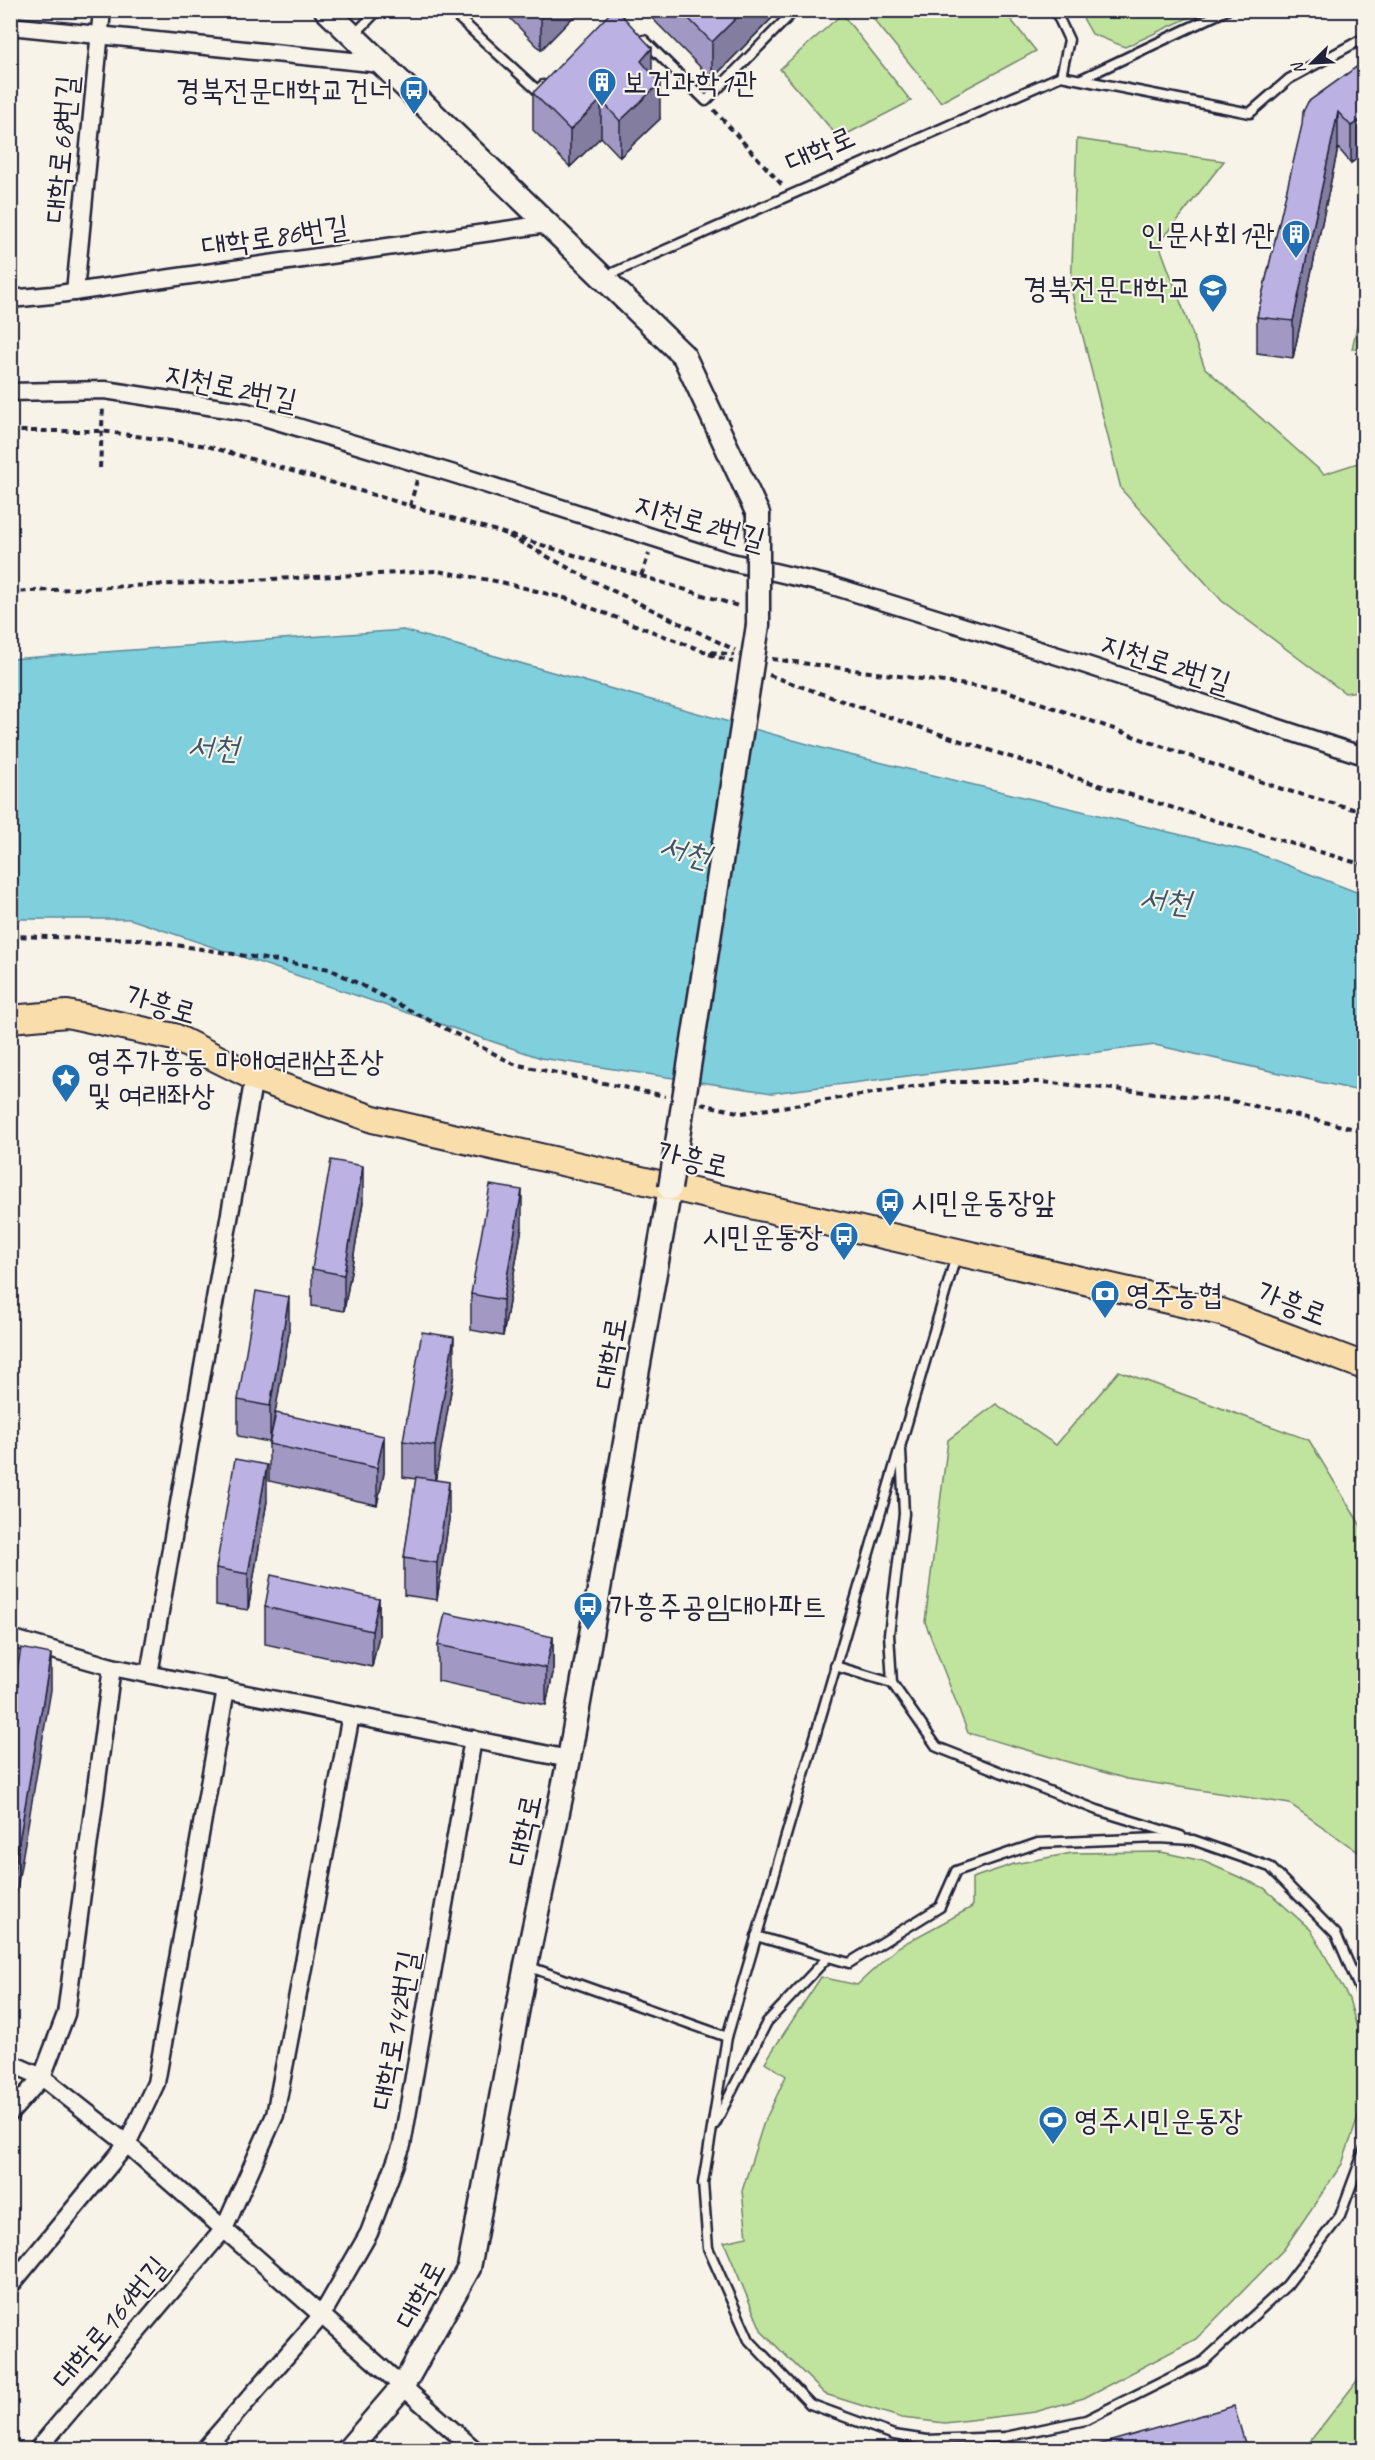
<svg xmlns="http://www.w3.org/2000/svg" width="1375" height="2460" font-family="Caveat,'Poor Story',sans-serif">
	<rect width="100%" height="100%" fill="#f7f3e8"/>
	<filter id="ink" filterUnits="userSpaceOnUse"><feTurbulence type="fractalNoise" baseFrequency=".0167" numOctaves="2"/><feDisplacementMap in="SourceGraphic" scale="12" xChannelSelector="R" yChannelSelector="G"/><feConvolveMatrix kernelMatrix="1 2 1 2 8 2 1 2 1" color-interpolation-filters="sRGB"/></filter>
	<g filter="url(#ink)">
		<g fill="#c0e39d" stroke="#71826c" stroke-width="1.5">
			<path d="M867,11h137l32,40 -95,51z"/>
			<path d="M1079,11h124l-78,36 -33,-13z"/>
			<path d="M842,14l69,87 -72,37 -59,-69z"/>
			<path d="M1077,139l147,22 -65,83 46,124 119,106 40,-13v229l-19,3 -123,-92 -101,-112 -50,-200z"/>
			<path d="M1364,294v55h-12z"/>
			<path d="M1119,1371l190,69 55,91v325l-74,-52 -163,-25 -159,-46 -43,-111 23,-182 48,-36 60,41z"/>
			<path d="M1161,1852l42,9 61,27 47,42 38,69 14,50 -4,66 -17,49 -58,85 -88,90 -112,59 -49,14 -90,11 -43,-5 -77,-24 -63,-62 -38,-90 23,-5 -5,-46 21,-66 23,-49 -21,-14 56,-85 36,8 41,-38 74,-40v-29l42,-14 58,-11z"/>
			<path d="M1364,2372v77h-60z"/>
		</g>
		<path fill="#80cfdc" stroke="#5a8a9c" stroke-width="1.5" d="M403,630l426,120 427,103 108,42v197l-209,-47 -383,48 -231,-35 -411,-139h-119v-260z"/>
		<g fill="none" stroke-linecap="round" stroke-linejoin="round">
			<g stroke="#22223b" stroke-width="13">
				<g id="service">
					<path d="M450,10l87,80 6,-5"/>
					<path d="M1055,10l14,30 -8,36"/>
					<path d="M353,36l25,-26"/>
					<path d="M644,40l62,61 89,-91"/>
					<path d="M1061,76l189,37 39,-34 75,-41"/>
					<path d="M1081,79l146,-69"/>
					<path d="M606,276l455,-200"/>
					<path d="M956,1256l-229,781 -24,146 5,65 41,92 61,64 84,31 33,5 78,-3 81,-17 118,-59 83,-76 53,-69 24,-65"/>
					<path d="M901,1450l3,64 -15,120 3,49 45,64 160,63 84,26"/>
					<path d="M835,1666l57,17"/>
					<path d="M756,1936l93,27 91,-56 16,-36 82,-28 120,-5 35,2 77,27 66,67 28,65"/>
					<path d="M527,1966l200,71"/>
					<path d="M715,2124l52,-102 61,-65"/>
				</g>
			</g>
			<g stroke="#22223b" stroke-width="21">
				<g id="minor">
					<path d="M10,26l371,38"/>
					<path d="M75,292l27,-282"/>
					<path d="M10,299l42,-4 495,-71"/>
					<path d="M10,392l95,-2 142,22 207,62 273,87 103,24 244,76 290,95"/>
					<path d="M10,1638l102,29"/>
					<path d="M149,1674l105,-597"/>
					<path d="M10,2063l32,14 85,67 348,306"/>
					<path d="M10,2113l32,-36 24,-63 46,-347 457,92"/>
					<path d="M10,2286l117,-142 29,-61 70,-394"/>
					<path d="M37,2450l187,-221 51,-114 76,-400"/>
					<path d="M204,2450l118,-135 47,-82 33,-88 71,-406"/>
				</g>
			</g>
			<g stroke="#22223b" stroke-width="27">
				<g id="secondary">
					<path d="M326,10l358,346 74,158"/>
					<path d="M758,625v-34"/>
					<path d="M348,2450l55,-64 66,-118 57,-303 43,-206 101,-571"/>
				</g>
			</g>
			<g stroke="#22223b" stroke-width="30">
				<path id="primary" d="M10,1019l57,-5 107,23 80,40 119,42 848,193 143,54"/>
			</g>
			<g stroke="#22223b" stroke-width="4" stroke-dasharray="6 4.5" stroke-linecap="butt">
				<path d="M714,110l68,75"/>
				<path d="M10,431h91l106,15 293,86 238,74"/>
				<path d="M100,468l3,-62"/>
				<path d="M410,506l7,-26"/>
				<path d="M509,536l84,45 142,69"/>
				<path d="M641,576l8,-22"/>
				<path d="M10,592l427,-21 64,11 67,17 135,52 31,4"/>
				<path d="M709,654l24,8"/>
				<path d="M772,659l232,31 278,99 82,23"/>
				<path d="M769,675c196,71 396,131 595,190"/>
				<path d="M10,936l127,3 193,30 184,95 151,32"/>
				<path d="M701,1104l41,9 203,-31h96l187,18 136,31"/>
			</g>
			<use href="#service" stroke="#f7f3e8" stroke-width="8"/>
			<use href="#minor" stroke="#f7f3e8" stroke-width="16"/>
			<use href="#secondary" stroke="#f7f3e8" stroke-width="22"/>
			<use href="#primary" stroke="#f9ddab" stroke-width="26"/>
			<g stroke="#22223b" stroke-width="27" stroke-linecap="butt">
				<g id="secondary-bridge">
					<path d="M758,514v77"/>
					<path d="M670,1188l88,-563"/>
				</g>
			</g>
			<use href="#secondary-bridge" stroke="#f7f3e8" stroke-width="22"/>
		</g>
		<g fill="#a199c3" stroke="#22223b" stroke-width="1.5">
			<path d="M502,10h78l-39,40z"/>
			<path d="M644,10h136l-68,69z"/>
			<path d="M1365,61v92l-14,10 -13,-15 -45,210 -36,-5v-36l51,-215z"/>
			<path d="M652,74l8,45 -40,38 -19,-20 -31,30 -37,-37v-37z"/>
			<path d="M363,1202l-19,109 -32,-5v-37z"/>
			<path d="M522,1227l-19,109 -32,-6v-36z"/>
			<path d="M289,1333l-19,107 114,-4v37l-7,32 -108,-24v-39l-31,-6v-36z"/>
			<path d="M454,1374l-19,106 14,39 -12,81 -33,-5v-37l12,-79 -13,-2v-36z"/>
			<path d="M267,1501l-19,109 -32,-5v-37z"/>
			<path d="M379,1599v36l-7,32 -107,-23v-37z"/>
			<path d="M553,1637v36l-7,32 -108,-24v-36z"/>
		</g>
		<g fill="#837d9f" stroke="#22223b" stroke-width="1.5">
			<path d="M544,10h36l-39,40v-36z"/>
			<path d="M744,10h36l-68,69v-37z"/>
			<path d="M652,48v36l-11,-23z"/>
			<path d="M660,83v36l-40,38v-36z"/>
			<path d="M601,100v37l-31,30v-37z"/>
			<path d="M1338,112v36l-45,210v-37z"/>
			<path d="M1365,117v36l-14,10v-37z"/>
			<path d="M363,1166v36l-19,109v-36z"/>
			<path d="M522,1190v37l-19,109v-36z"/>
			<path d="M289,1297v36l-19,109v-36z"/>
			<path d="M454,1337v37l-19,109v-37z"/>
			<path d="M384,1436v37l-7,32v-37z"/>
			<path d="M267,1465v36l-19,109v-36z"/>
			<path d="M449,1482v37l-12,81v-37z"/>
			<path d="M379,1599v36l-7,32v-36z"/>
			<path d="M553,1637v36l-7,32v-37z"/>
			<path d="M51,1654v36l-41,240v-36z"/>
		</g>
		<g fill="#bbb2e3" stroke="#22223b" stroke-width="1.5">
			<path d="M537,10h7l-3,4z"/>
			<path d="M613,10h4l35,38 -11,13 19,22 -40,38 -19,-21 -31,30 -37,-37z"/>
			<path d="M680,10h64l-32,32z"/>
			<path d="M1365,61v56l-14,9 -13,-14 -45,209 -36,-4 45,-192 1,-13 5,-10z"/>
			<path d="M331,1160l32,6 -19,109 -32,-6z"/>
			<path d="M490,1185l32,5 -19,110 -32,-6z"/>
			<path d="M256,1291l33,6 -19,109 -32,-6z"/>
			<path d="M422,1332l32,5 -19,109 -32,-5z"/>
			<path d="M276,1413l108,23 -7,32 -108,-24z"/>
			<path d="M235,1459l32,6 -19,109 -32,-6z"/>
			<path d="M416,1477l33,5 -12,81 -33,-5z"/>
			<path d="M271,1575l108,24 -7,32 -107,-24z"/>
			<path d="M445,1613l108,24 -7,31 -108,-23z"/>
			<path d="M21,1648l30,6 -41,240v-182z"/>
			<path d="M1234,2406l13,44h-167z"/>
		</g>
	</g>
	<defs>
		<g id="building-pin" transform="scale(1.5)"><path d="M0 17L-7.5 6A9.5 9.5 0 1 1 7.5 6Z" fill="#1f6fb2" stroke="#f7f3e8"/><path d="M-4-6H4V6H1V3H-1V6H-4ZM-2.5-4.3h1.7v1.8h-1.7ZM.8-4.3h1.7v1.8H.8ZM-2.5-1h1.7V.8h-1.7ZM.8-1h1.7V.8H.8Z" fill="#fff"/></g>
		<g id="bus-pin" transform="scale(1.5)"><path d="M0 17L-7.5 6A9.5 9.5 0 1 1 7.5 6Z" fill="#1f6fb2" stroke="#f7f3e8"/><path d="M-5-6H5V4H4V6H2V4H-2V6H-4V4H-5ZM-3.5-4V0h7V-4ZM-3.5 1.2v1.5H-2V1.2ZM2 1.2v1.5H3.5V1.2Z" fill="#fff"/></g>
		<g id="university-pin" transform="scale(1.5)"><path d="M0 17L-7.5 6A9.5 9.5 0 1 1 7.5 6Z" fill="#1f6fb2" stroke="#f7f3e8"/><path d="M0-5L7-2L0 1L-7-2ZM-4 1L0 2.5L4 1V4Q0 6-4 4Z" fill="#fff"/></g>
		<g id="sight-pin" transform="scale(1.5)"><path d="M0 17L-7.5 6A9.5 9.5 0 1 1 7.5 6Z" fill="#1f6fb2" stroke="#f7f3e8"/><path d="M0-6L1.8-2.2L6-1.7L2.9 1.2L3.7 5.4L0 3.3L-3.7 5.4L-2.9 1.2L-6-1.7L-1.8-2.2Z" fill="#fff"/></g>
		<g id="bank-pin" transform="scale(1.5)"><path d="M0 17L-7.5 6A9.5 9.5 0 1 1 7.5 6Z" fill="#1f6fb2" stroke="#f7f3e8"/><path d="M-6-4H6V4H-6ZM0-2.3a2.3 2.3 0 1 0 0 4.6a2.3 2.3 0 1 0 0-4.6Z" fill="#fff"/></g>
		<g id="stadium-pin" transform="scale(1.5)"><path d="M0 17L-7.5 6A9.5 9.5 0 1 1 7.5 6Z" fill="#1f6fb2" stroke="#f7f3e8"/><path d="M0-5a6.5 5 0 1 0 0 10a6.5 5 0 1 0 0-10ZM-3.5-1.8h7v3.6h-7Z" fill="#fff"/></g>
	</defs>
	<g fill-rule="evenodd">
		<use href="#building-pin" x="602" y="82"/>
		<use href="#bus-pin" x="414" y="90"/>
		<use href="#building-pin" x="1296" y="234"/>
		<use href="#university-pin" x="1213" y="288"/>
		<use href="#sight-pin" x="66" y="1078"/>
		<use href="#bus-pin" x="890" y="1202"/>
		<use href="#bus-pin" x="844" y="1236"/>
		<use href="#bank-pin" x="1105" y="1294"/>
		<use href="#bus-pin" x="588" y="1606"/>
		<use href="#stadium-pin" x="1053" y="2120"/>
	</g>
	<g text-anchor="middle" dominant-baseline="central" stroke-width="4.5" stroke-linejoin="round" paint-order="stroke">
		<g font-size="30" fill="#22223b" stroke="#f7f3e8" text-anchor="start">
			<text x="623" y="82">보건과학1관</text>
			<text x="393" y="90" text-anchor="end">경북전문대학교건너</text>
			<text x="1275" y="234" text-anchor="end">인문사회1관</text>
			<text x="1192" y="288" text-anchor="end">경북전문대학교</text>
			<text x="87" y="1061">영주가흥동 마애여래삼존상<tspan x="87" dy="34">및 여래좌상</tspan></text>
			<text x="911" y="1202">시민운동장앞</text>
			<text x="823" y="1236" text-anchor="end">시민운동장</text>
			<text x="1126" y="1294">영주농협</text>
			<text x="609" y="1606">가흥주공임대아파트</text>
			<text x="1074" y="2120">영주시민운동장</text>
		</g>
		<g font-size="30" fill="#22223b" stroke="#f7f3e8">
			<text transform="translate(61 149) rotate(-85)">대학로68번길</text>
			<text transform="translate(820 149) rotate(-24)">대학로</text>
			<text transform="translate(275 236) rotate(-8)">대학로86번길</text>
			<text transform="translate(231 387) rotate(12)">지천로2번길</text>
			<text transform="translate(700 522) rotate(16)">지천로2번길</text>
			<text transform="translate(1166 663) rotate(18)">지천로2번길</text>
			<text transform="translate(161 1004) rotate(16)">가흥로</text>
			<text transform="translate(693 1159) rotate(13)">가흥로</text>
			<text transform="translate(1292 1303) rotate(21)">가흥로</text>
			<text transform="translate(610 1353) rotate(-80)">대학로</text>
			<text transform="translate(524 1830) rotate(-78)">대학로</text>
			<text transform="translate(395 2030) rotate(-80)">대학로142번길</text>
			<text transform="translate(420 2294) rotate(-62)">대학로</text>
			<text transform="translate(110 2322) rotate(-50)">대학로164번길</text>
		</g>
		<g font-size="32" font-style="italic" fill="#3e566b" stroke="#f7f3e8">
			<text transform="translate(213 747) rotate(3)">서천</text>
			<text transform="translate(685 851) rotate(15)">서천</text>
			<text transform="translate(1165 900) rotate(6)">서천</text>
		</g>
	</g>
	<rect width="1375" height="2460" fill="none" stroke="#f7f3e8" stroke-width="36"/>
	<rect x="18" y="18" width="1339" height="2424" fill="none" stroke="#22223b" stroke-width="2" filter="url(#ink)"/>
	<g transform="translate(1312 63) rotate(246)" stroke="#f7f3e8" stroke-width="4.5" paint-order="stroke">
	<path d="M0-4.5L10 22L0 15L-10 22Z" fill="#22223b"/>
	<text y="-9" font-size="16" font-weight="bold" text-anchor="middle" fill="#22223b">N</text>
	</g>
</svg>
